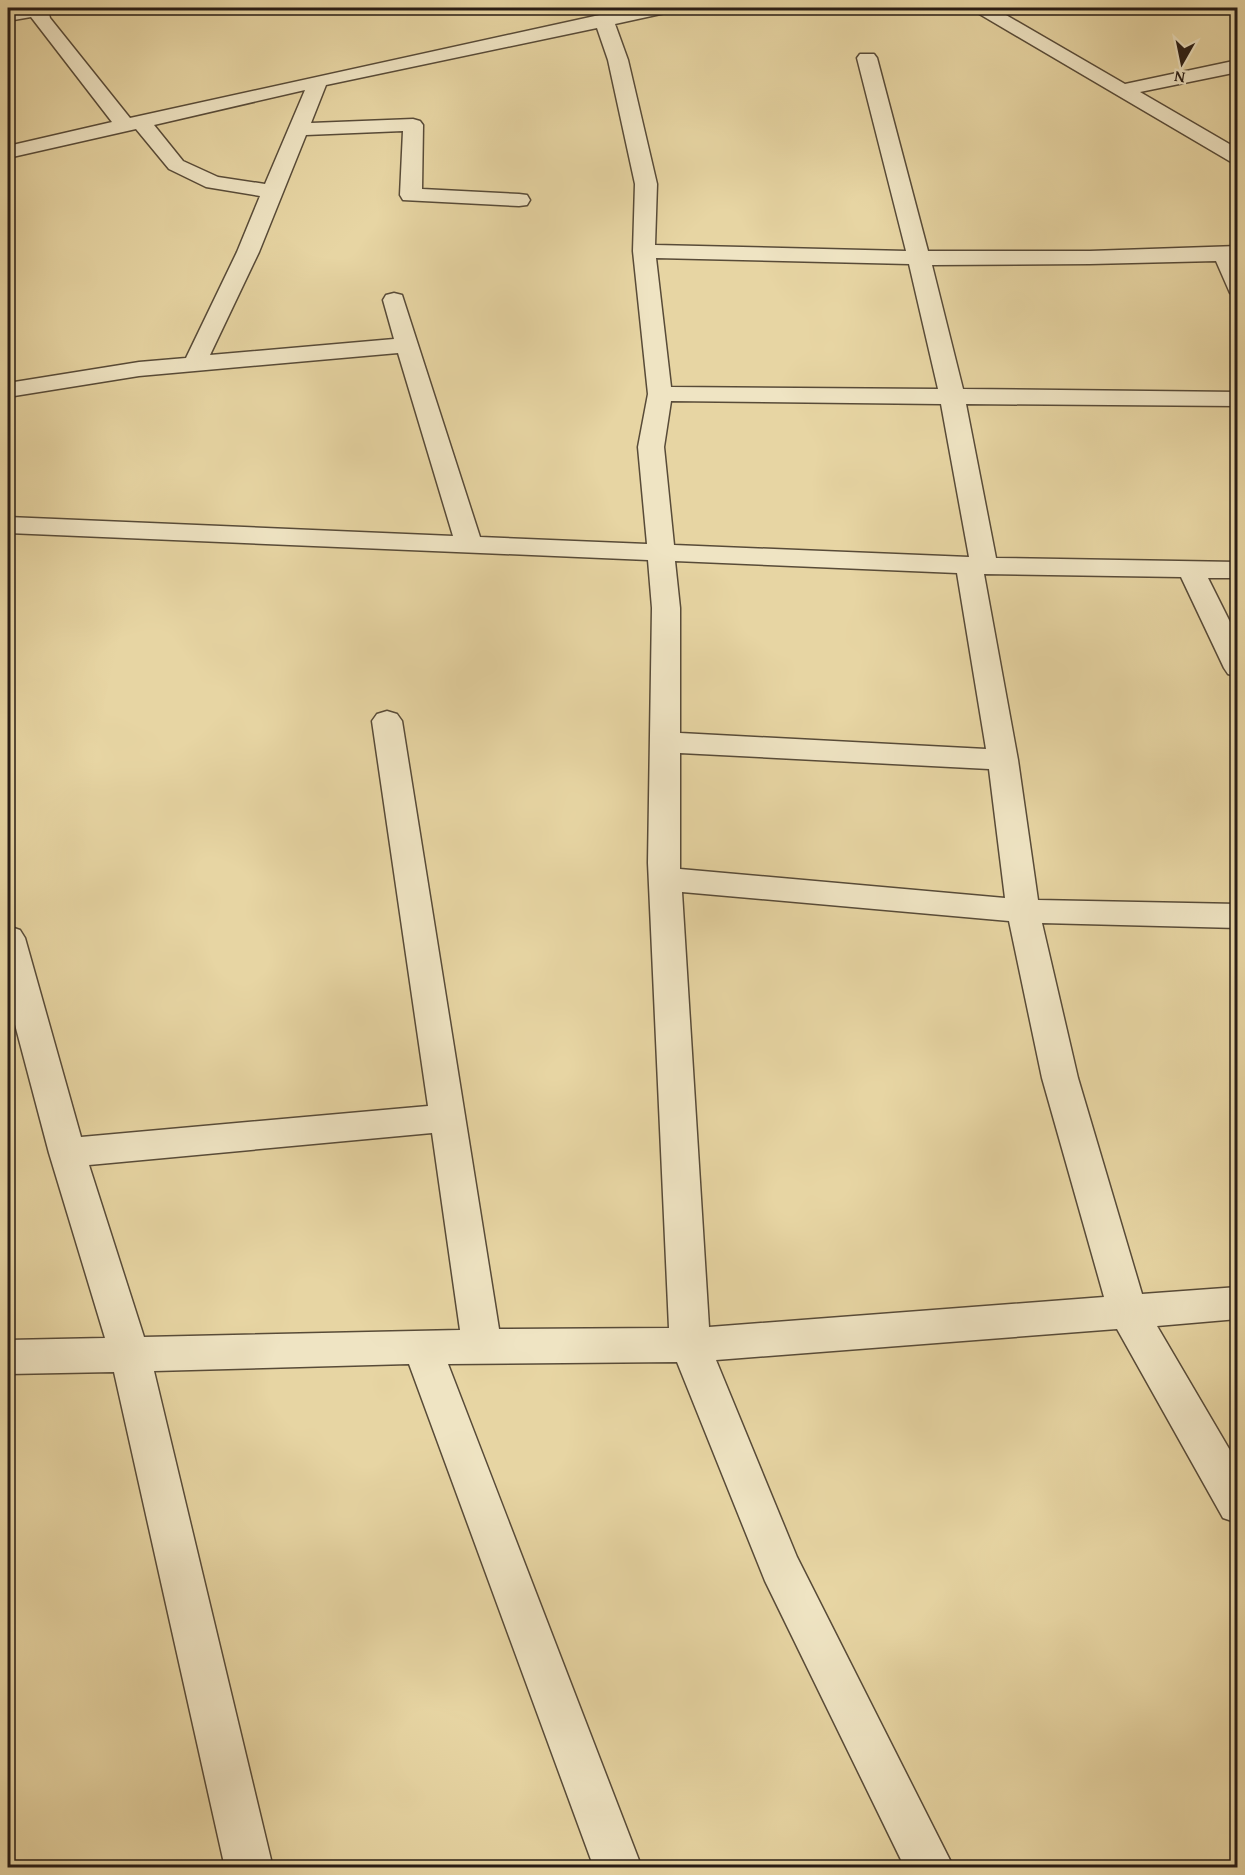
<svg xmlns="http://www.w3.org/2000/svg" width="1245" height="1875" font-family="'Gentium Book Plus',serif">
	<rect width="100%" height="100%" fill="#e7d5a3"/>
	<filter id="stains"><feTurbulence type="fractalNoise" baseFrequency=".00333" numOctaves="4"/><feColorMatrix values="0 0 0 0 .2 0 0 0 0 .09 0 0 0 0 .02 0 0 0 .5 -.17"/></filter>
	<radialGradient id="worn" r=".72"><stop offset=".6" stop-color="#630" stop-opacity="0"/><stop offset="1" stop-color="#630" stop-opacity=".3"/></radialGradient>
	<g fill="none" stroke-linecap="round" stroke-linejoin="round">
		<g stroke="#584b38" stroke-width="3">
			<g id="minor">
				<path d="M24,8h36l-3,4 -8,2 1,4 80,100 474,-104 36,-6h33l-3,4 -55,12 13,36 29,124 -2,61 251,6 -49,-193 3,-4h14l3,4 51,193h162l148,-5v49l-8,-2 -14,-32 -126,3 -158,1 31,124 275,3v14l-272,-2 30,154 242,4v16h-30l30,60v39l-10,-3 -4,-6 -43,-91 -197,-3 34,186 20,140 200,4v24l-196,-5 36,155 64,216 96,-7v32l-81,7 81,138v59l-15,-5 -106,-189 -401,31 81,197 157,311h-49l-140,-287 -88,-219 -229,2 194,504h-48l-185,-504 -255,7 119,497h-48l-111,-496 -106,2v-34l97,-2 -56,-185 -41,-155v-72l12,4 5,8 56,199 347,-31 -56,-385 5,-7 10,-3 10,3 5,7 97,608 170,-1 -21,-465 4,-255 -4,-48 -640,-27v-16l445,19 -55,-183 -259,23 -131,21v-14l131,-21 47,-4 51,-106 23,-56 -54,-9 -37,-18 -33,-40 -128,29v-12l104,-24 -81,-105 -23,4v-10zM597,28l11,32 27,124 -2,67 15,143 -10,53 9,97 -167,-7 -78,-242 -8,-2 -8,2 -3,5 11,39 -184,16 49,-103 47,-117 97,-4 -3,64 3,5 116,6 8,-1 3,-5 -3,-5 -8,-1 -97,-5 1,-64 -3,-4 -7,-2 -102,4 15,-38zM305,90l-40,94 -47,-7 -35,-16 -29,-36zM656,258l253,6 29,125 -267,-2zM671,401l270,3 28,153 -295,-12 -10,-98zM675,561l282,12 29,176 -306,-16v-125zM680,753l309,16 16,129 -325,-29zM682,892l327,29 33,157 62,219 -395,30zM432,1133l28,197 -316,7 -55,-172z"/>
				<path d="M973,8h21l131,76 113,-24v12l-98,20 98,57v15l-7,-2 -255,-150z"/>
			</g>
		</g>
		<use href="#minor" fill="#efe4c3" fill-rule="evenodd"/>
	</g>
	<rect width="1245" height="1875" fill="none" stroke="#e7d5a3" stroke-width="30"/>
	<rect x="9" y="9" width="1227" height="1857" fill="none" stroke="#291d15" stroke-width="3"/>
	<rect x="15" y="15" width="1215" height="1845" fill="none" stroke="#291d15" stroke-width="1.5"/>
	<g transform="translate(1182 63) rotate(189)" stroke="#efe4c3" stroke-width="4.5" paint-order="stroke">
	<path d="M0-4.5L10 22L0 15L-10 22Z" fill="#291d15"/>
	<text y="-9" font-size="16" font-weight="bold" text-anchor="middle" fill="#291d15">N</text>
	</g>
	<rect width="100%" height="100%" filter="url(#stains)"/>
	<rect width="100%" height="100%" fill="url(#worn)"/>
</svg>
